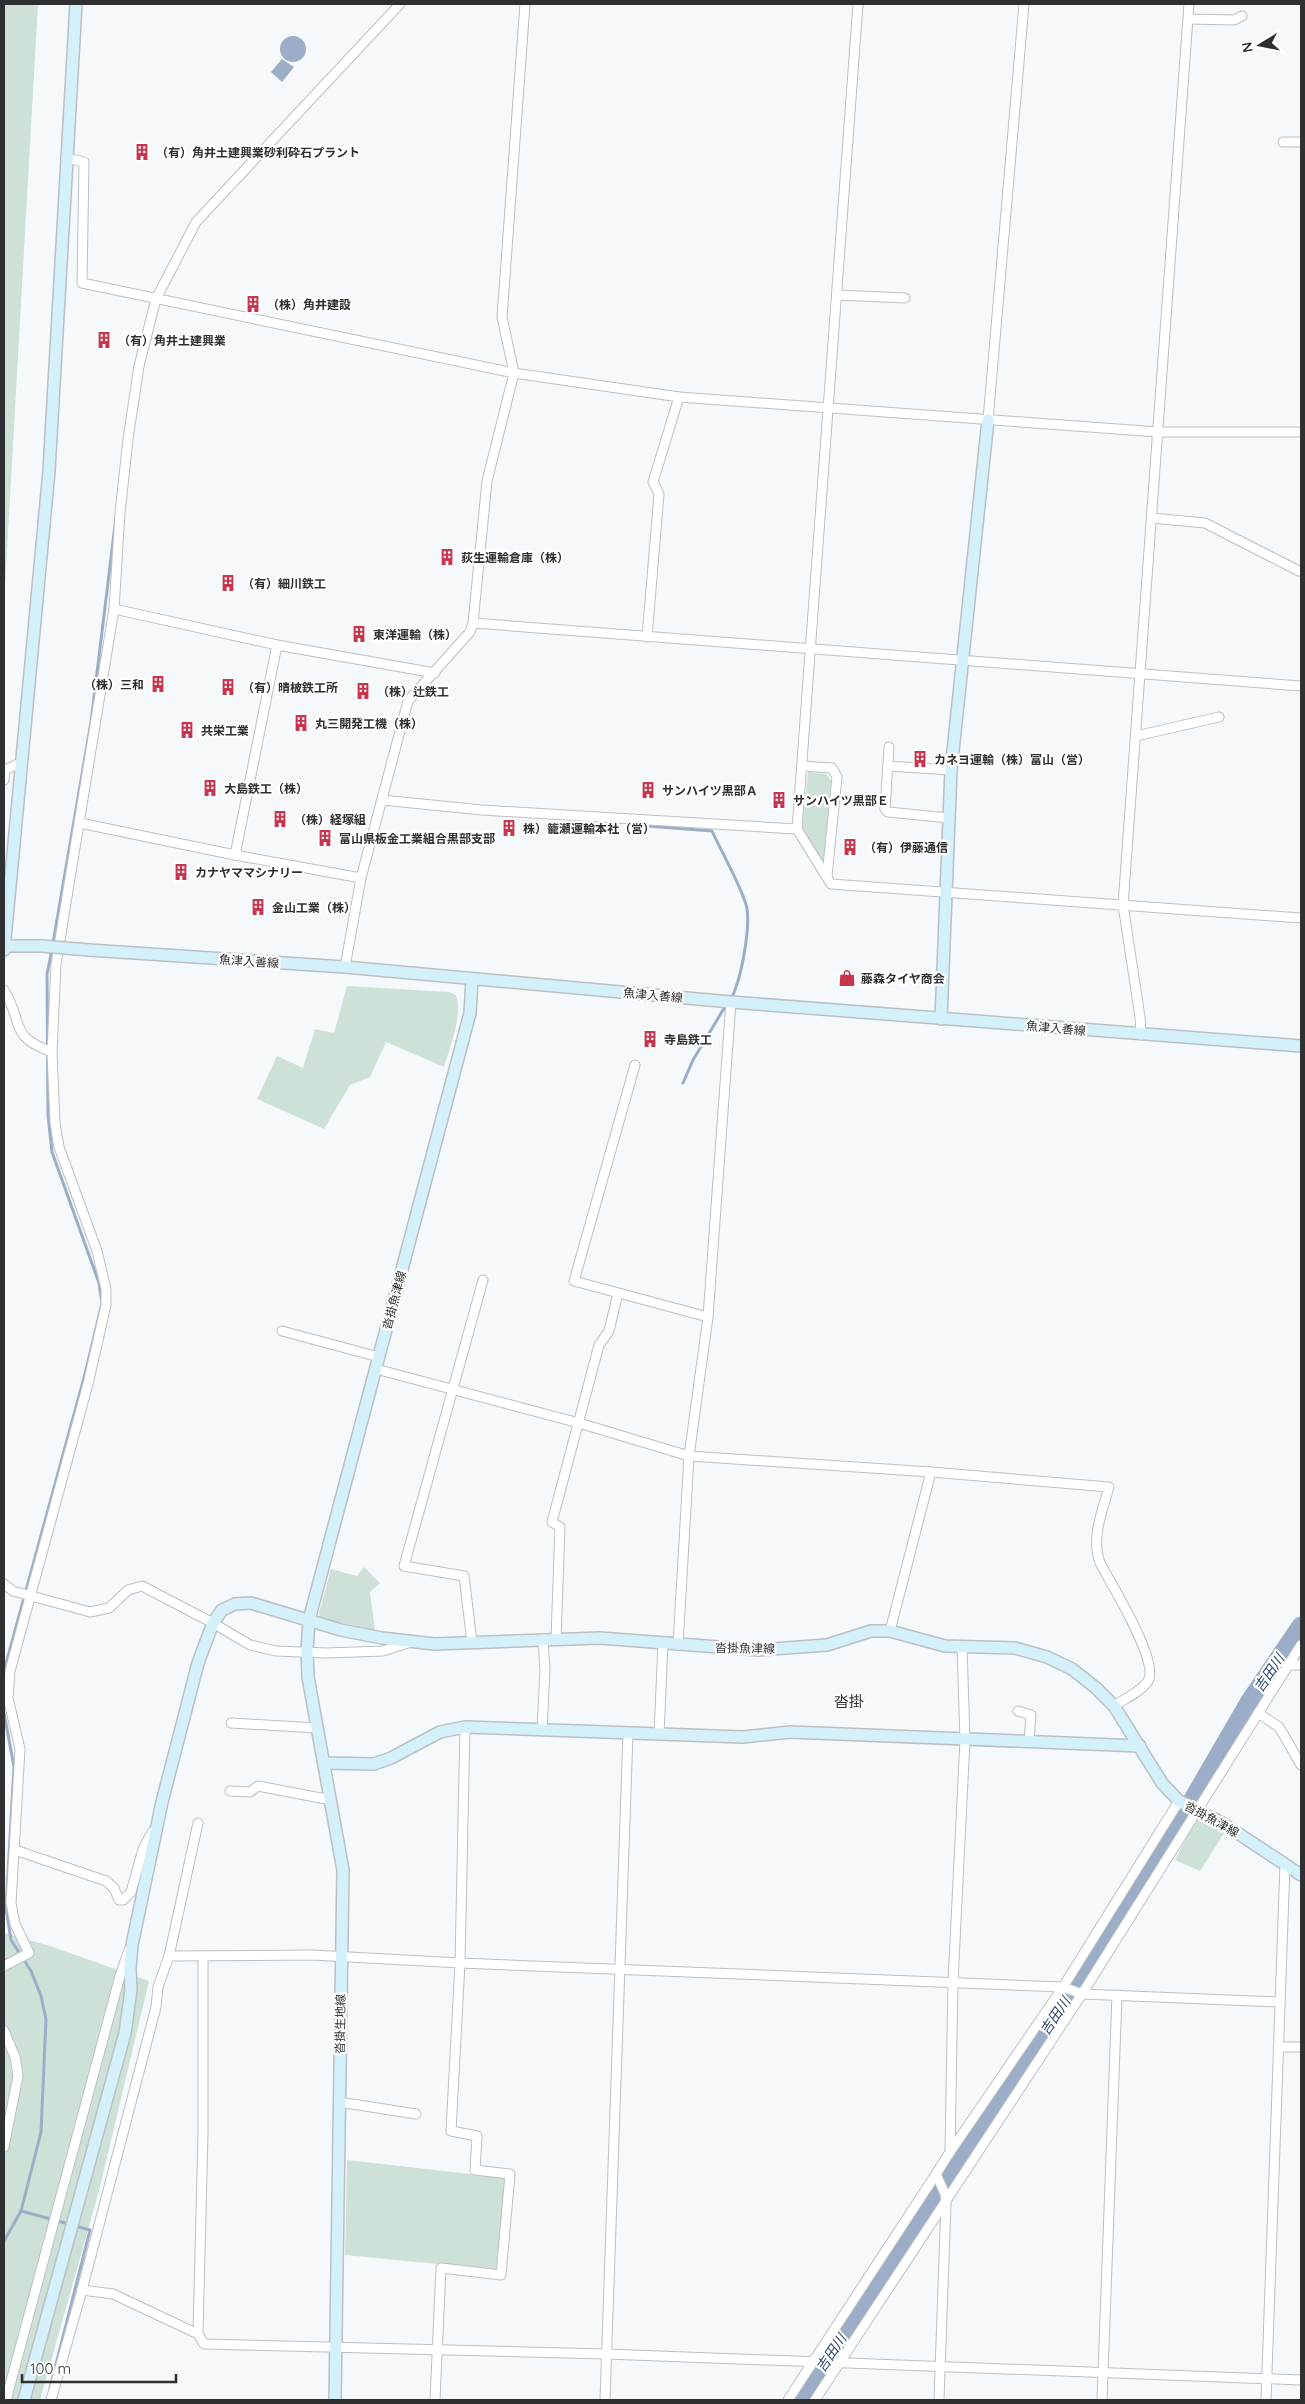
<svg xmlns="http://www.w3.org/2000/svg" width="1305" height="2404" font-family="Quicksand,'Noto Sans JP',sans-serif">
	<rect width="100%" height="100%" fill="#f6f9fc"/>
	<g fill="#cee1d6">
		<path d="M4,4h34l-34,599z"/>
		<path d="M808,772l19,2 4,7 -7,79h-4l-18,-30z"/>
		<path d="M347,986l102,6 7,3c7,22 -6,51 -12,72l-58,-25 -16,35 -20,8 -26,44 -67,-30 20,-43 26,12 12,-39 19,4z"/>
		<path d="M364,1567l16,16 -10,9 5,38 -55,-12 -1,-5 12,-44 26,7z"/>
		<path d="M1196,1819l30,11 -26,41 -25,-11z"/>
		<path d="M4,1933l46,13 99,35 -50,210 -59,209h-36z"/>
		<path d="M347,2160l159,18 -8,92 -153,-15z"/>
	</g>
	<g fill="#9badc7">
		<circle cx="293" cy="49" r="13"/>
		<path d="M282,59l12,8 -12,15 -11,-10z"/>
	</g>
	<g fill="none" stroke-linecap="round" stroke-linejoin="round">
		<g stroke="#9badc7" stroke-width="3">
			<path d="M647,826l65,5c8,18 33,62 35,78 3,21 -6,74 -17,91"/>
			<path d="M53,943l38,-221 25,-205"/>
			<path d="M683,1083l10,-23 33,-55"/>
			<path d="M4,1671l81,-297 17,-71 -3,-20 -47,-131 -4,-37 -1,-141 5,-24"/>
			<path d="M4,1713l10,54 -8,141 5,32 20,31 10,25 5,23 -5,113 -20,79 -17,30"/>
			<path d="M21,2211l48,13"/>
			<path d="M50,2388l40,-158 -15,-4"/>
		</g>
		<path stroke="#9badc7" stroke-width="19" d="M800,2400l352,-530 98,-169 51,-75"/>
		<g stroke="#bdbfc2" stroke-width="11">
			<g id="street">
				<path d="M858,4l-61,825 34,55 470,34"/>
				<path d="M1189,19l45,1 8,-4"/>
				<path d="M1283,142h18"/>
				<path d="M66,158l18,4 -2,121 432,90 165,24 479,35h143"/>
				<path d="M837,295l68,3"/>
				<path d="M988,420l36,-416"/>
				<path d="M1152,518l53,5 94,48"/>
				<path d="M114,609l163,36 158,28"/>
				<path d="M473,623l828,63"/>
				<path d="M647,637l12,-143 -6,-12 26,-85"/>
				<path d="M1136,736l83,-19"/>
				<path d="M889,747l-4,62 3,3 61,6"/>
				<path d="M802,766l30,2 5,9 -10,99"/>
				<path d="M888,766l63,4"/>
				<path d="M4,780l1,-10 15,-7"/>
				<path d="M382,800l100,10 315,19"/>
				<path d="M80,823l155,32 126,23"/>
				<path d="M235,855l42,-210"/>
				<path d="M345,967l16,-89 47,-177 62,-69 3,-9 14,-142 27,-108 -12,-56 23,-313"/>
				<path d="M4,990c20,33 4,46 48,62l4,-88 58,-355 6,-96 8,-74 11,-73 17,-67 40,-77 204,-218"/>
				<path d="M1141,1035l-1,-18 -17,-112 66,-901"/>
				<path d="M635,1065l-61,216 134,36"/>
				<path d="M282,1331l97,26"/>
				<path d="M376,1369l203,54 110,33 242,16 178,15c-7,25 -18,51 -9,76 11,21 60,99 48,118 -6,10 -24,18 -34,25"/>
				<path d="M4,1584l9,7 77,21 19,-4 19,-18 14,-4 71,37 37,22 26,6 50,2 57,-2 28,-9"/>
				<path d="M890,1631l41,-159"/>
				<path d="M556,1639l4,-112 -8,-5 47,-177 10,-14 9,-38"/>
				<path d="M472,1642l-8,-66 -60,-10 79,-286"/>
				<path d="M678,1645l11,-189 19,-139 23,-315"/>
				<path d="M1287,1665h14"/>
				<path d="M1018,1711l13,4 -2,27"/>
				<path d="M1258,1713l21,14 22,38"/>
				<path d="M231,1723l86,5"/>
				<path d="M542,1730l3,-60 -2,-31"/>
				<path d="M659,1734l4,-91"/>
				<path d="M230,1791l20,1 8,-6 73,14"/>
				<path d="M15,1850l91,31 8,7 5,12h4l8,-8 12,-43 10,-18"/>
				<path d="M169,1956l143,-1 148,8 5,-236"/>
				<path d="M203,1957v176l-5,201 6,10 402,10 695,26"/>
				<path d="M4,1966l25,-13 -14,-29 -4,-21 9,-154 -12,-51 2,-27 78,-287 18,-79v-16l-9,-38 -38,-104 -4,-24 -3,-71"/>
				<path d="M4,2031l11,26 3,19 -14,71"/>
				<path d="M1278,2047h23"/>
				<path d="M339,2102l77,12"/>
				<path d="M950,2152l113,-165 116,-186"/>
				<path d="M198,2334l-85,-40 -31,-4 74,-283 2,-20 11,-31 29,-133"/>
				<path d="M6,2400l114,-424 9,-26"/>
				<path d="M51,2400l31,-110"/>
				<path d="M435,2400l6,-132 60,7 9,-101 -35,-4 2,-34 -26,-5 9,-168 603,24 19,7 198,8"/>
				<path d="M605,2400l23,-667"/>
				<path d="M788,2400l148,-226"/>
				<path d="M815,2400l267,-406 219,-349"/>
				<path d="M939,2400l7,-198 -1,-8 -9,-20 14,-22 3,-170 12,-242 -3,-94"/>
				<path d="M1102,2400l15,-405"/>
				<path d="M1266,2400l19,-536"/>
			</g>
		</g>
		<g stroke="#bdbfc2" stroke-width="14">
			<g id="secondary">
				<path d="M4,946h38"/>
				<path d="M4,950l45,-479 27,-467"/>
				<path d="M89,950l256,17 386,35 570,44"/>
				<path d="M941,1019l10,-249 37,-350"/>
				<path d="M324,1763l50,1 17,-6 49,-26 25,-5 278,10 47,-5 350,14"/>
				<path d="M24,2400l101,-367 6,-43 -1,-22 2,-23 30,-143 36,-139 15,-40 9,-13 13,-6 16,-1 90,27 41,8 52,6 166,-6 158,12 69,-5 44,-14h19l55,15 70,2 32,9 25,12 24,19 18,18 48,77 17,18 45,23 77,51"/>
				<path d="M335,2400l8,-530 -35,-193 -1,-26 2,-31 161,-607 2,-34"/>
			</g>
		</g>
		<use href="#street" stroke="#fff" stroke-width="9"/>
		<use href="#secondary" stroke="#d4f0fa" stroke-width="11"/>
		<g stroke="#bdbfc2" stroke-width="14" stroke-linecap="butt">
			<path id="secondary-bridge" d="M42,946l47,4"/>
		</g>
		<use href="#secondary-bridge" stroke="#d4f0fa" stroke-width="11"/>
	</g>
	<defs>
		<g id="building-bare" transform="scale(1.35)"><path d="M-4-6H4V6H1V3H-1V6H-4ZM-2.5-4.3h1.7v1.8h-1.7ZM.8-4.3h1.7v1.8H.8ZM-2.5-1h1.7V.8h-1.7ZM.8-1h1.7V.8H.8Z" fill="#c7364e" stroke="#fff" stroke-width="2.5" paint-order="stroke"/></g>
		<g id="shop-bare" transform="scale(1.35)"><path d="M-5-2.5h2.3a2.7 3.5 0 0 1 5.4 0H5L5.5 6h-11ZM-1.5-2.5h3a1.5 2.3 0 0 0-3 0Z" fill="#c7364e" stroke="#fff" stroke-width="2.5" paint-order="stroke"/></g>
	</defs>
	<g fill-rule="evenodd">
		<use href="#building-bare" x="142" y="152"/>
		<use href="#building-bare" x="253" y="304"/>
		<use href="#building-bare" x="104" y="340"/>
		<use href="#building-bare" x="447" y="557"/>
		<use href="#building-bare" x="228" y="583"/>
		<use href="#building-bare" x="359" y="634"/>
		<use href="#building-bare" x="158" y="684"/>
		<use href="#building-bare" x="228" y="687"/>
		<use href="#building-bare" x="363" y="691"/>
		<use href="#building-bare" x="301" y="723"/>
		<use href="#building-bare" x="187" y="730"/>
		<use href="#building-bare" x="920" y="759"/>
		<use href="#building-bare" x="210" y="788"/>
		<use href="#building-bare" x="648" y="790"/>
		<use href="#building-bare" x="779" y="800"/>
		<use href="#building-bare" x="280" y="819"/>
		<use href="#building-bare" x="509" y="828"/>
		<use href="#building-bare" x="325" y="838"/>
		<use href="#building-bare" x="850" y="847"/>
		<use href="#building-bare" x="181" y="872"/>
		<use href="#building-bare" x="258" y="907"/>
		<use href="#shop-bare" x="847" y="978"/>
		<use href="#building-bare" x="650" y="1039"/>
	</g>
	<g text-anchor="middle" dominant-baseline="central" stroke-width="4.5" stroke-linejoin="round" paint-order="stroke">
		<g font-size="12" font-weight="bold" fill="#2f3031" stroke="#fff" text-anchor="start">
			<text x="156" y="152">（有）角井土建興業砂利砕石プラント</text>
			<text x="267" y="304">（株）角井建設</text>
			<text x="118" y="340">（有）角井土建興業</text>
			<text x="461" y="557">荻生運輸倉庫（株）</text>
			<text x="242" y="583">（有）細川鉄工</text>
			<text x="373" y="634">東洋運輸（株）</text>
			<text x="144" y="684" text-anchor="end">（株）三和</text>
			<text x="242" y="687">（有）晴柀鉄工所</text>
			<text x="377" y="691">（株）辻鉄工</text>
			<text x="315" y="723">丸三開発工機（株）</text>
			<text x="201" y="730">共栄工業</text>
			<text x="934" y="759">カネヨ運輸（株）富山（営）</text>
			<text x="224" y="788">大島鉄工（株）</text>
			<text x="662" y="790">サンハイツ黒部Ａ</text>
			<text x="793" y="800">サンハイツ黒部Ｅ</text>
			<text x="294" y="819">（株）経塚組</text>
			<text x="523" y="828">株）籠瀬運輸本社（営）</text>
			<text x="339" y="838">富山県板金工業組合黒部支部</text>
			<text x="864" y="847">（有）伊藤通信</text>
			<text x="195" y="872">カナヤママシナリー</text>
			<text x="272" y="907">金山工業（株）</text>
			<text x="861" y="978">藤森タイヤ商会</text>
			<text x="664" y="1039">寺島鉄工</text>
		</g>
		<g font-size="12" fill="#2f3031" stroke="#fff">
			<text transform="translate(249 961) rotate(4)">魚津入善線</text>
			<text transform="translate(653 995) rotate(5)">魚津入善線</text>
			<text transform="translate(1056 1028) rotate(5)">魚津入善線</text>
			<text transform="translate(394 1300) rotate(-75)">沓掛魚津線</text>
			<text transform="translate(745 1648) rotate(1)">沓掛魚津線</text>
			<text transform="translate(1212 1819) rotate(29)">沓掛魚津線</text>
			<text transform="translate(340 2024) rotate(-89)">沓掛生地線</text>
		</g>
		<g font-size="14" font-style="italic" fill="#2c476d" stroke="#fff">
			<text transform="translate(1269 1673) rotate(-56)">吉田川</text>
			<text transform="translate(1055 2016) rotate(-56)">吉田川</text>
			<text transform="translate(831 2353) rotate(-56)">吉田川</text>
		</g>
		<g font-size="15" fill="#2f3031" stroke="#fff">
			<text x="849" y="1701">沓掛</text>
		</g>
	</g>
	<rect width="1305" height="2404" fill="none" stroke="#2f3031" stroke-width="10"/>
	<g transform="translate(1260 45) rotate(260)" stroke="#ffffff" stroke-width="4" paint-order="stroke">
	<path d="M0-4L9 19L0 12L-9 19Z" fill="#2f3031"/>
	<text y="-8" font-size="14" font-weight="bold" text-anchor="middle" fill="#2f3031">N</text>
	</g>
	<path d="M22 2374v8h154v-8" fill="none" stroke="#2f3031" stroke-width="2.5"/>
	<text x="30" y="2374" font-size="15" fill="#2f3031" stroke="#ffffff" stroke-width="4" paint-order="stroke">100 m</text>
</svg>
